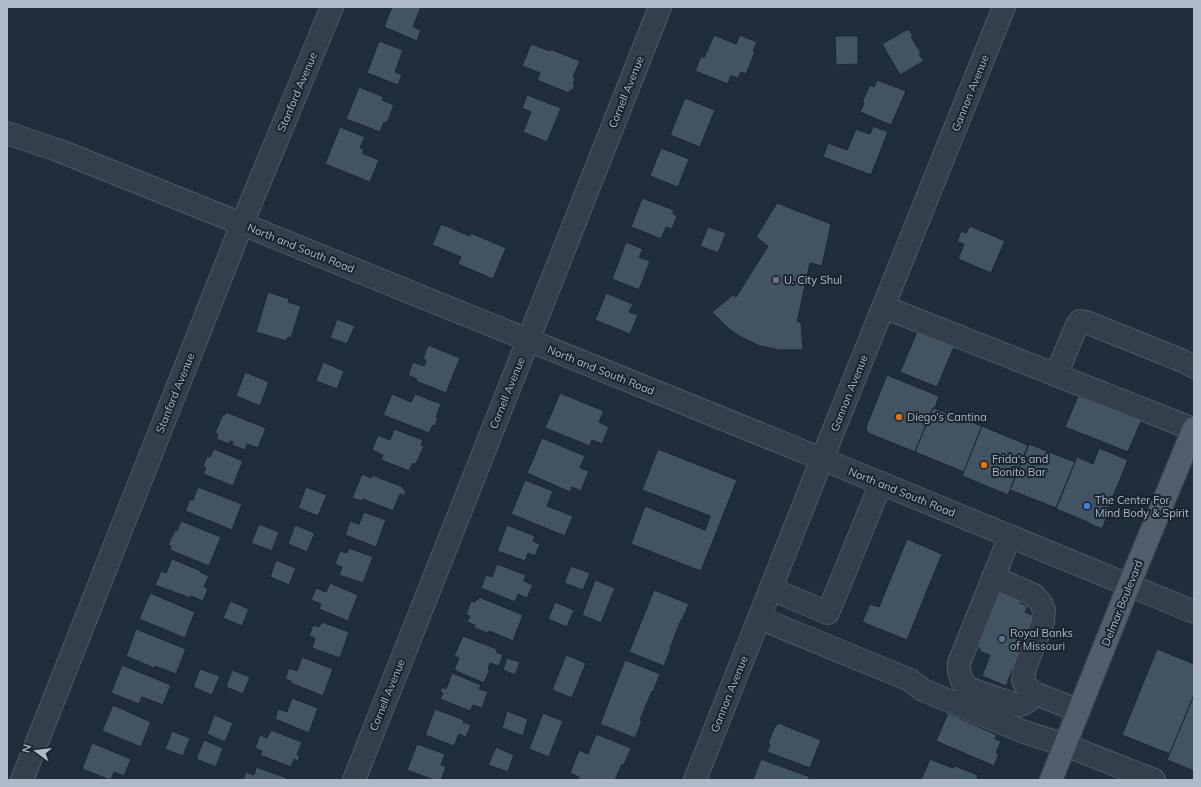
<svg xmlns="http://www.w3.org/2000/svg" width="1201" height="787" font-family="Mulish,sans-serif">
	<rect width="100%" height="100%" fill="#1f2e3a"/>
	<g fill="#425362" stroke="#1b2631">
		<path d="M392,7h29l-8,20 8,3 -4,11 -33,-14z"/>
		<path d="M909,29l4,7 -2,1 10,16 -2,1 5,7 -24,14 -18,-31 24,-14 1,1z"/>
		<path d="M714,35l22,9 4,-9 17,7 -4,9 2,1 -9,22 -5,-2 -3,6 -7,-2 -3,8 -33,-13 6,-15 3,2z"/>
		<path d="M835,36h23v28l-22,1z"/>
		<path d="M379,41l24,9 -8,22 7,3 -4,10 -31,-12z"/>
		<path d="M531,44l19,7v-2l30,12 -7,16 2,1 -2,6 2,1 -3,6 -2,-1 -1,3 -32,-13 3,-7 -18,-7z"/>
		<path d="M877,80l29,11 -15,34 -31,-13 4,-9 -2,-1 8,-17 4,2z"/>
		<path d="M359,87l25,10 -2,3 12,5 -7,18 -3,-1 -4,10 -34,-13z"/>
		<path d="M527,95l34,13 -14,34 -24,-10 8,-20 -9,-4z"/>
		<path d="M685,98l30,12 -15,37 -30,-12z"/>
		<path d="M873,126l15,6 -17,43 -48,-18 5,-14 19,7 9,-21 14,5z"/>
		<path d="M340,127l25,10 -5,11 4,1 -2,4 17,7 -9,22 -45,-18z"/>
		<path d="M661,148l28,11 -11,28 -28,-11z"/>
		<path d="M642,198l32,12 -1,4 4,2 -5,13 -6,-2 -5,12 -30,-12z"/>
		<path d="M777,203l54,21 -9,42 -12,-3 -13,59h4l2,28h-23l-20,-4 -21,-10 -11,-8 -16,-16 21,-17 3,2 32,-51 -12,-9z"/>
		<path d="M441,224l29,12 1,-3 35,15 -13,31 -35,-15 3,-7 -29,-12z"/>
		<path d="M970,226l35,15 -14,32 -33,-14 6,-15 -7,-2 4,-11 5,2z"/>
		<path d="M708,227l18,6 -8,20 -18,-7z"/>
		<path d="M626,242l17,7 -4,8 11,4 -11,29 -27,-11z"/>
		<path d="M268,292l21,7 -1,3 13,4 -10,32 -3,-1 -2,4 -30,-9z"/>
		<path d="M606,293l27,11 -4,8 9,3 -8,19 -35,-14z"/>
		<path d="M337,319l18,7 -8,18 -17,-6z"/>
		<path d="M919,327l37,15 -19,45 -37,-15z"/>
		<path d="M428,345l32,13 -14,35 -30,-12 1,-2 -9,-4 5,-13 11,4 2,-6 -3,-1z"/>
		<path d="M323,362l21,9 -7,18 -21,-8z"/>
		<path d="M245,372l24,10 -9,24 -24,-10z"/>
		<path d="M887,375l52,21 -4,12h-2l-18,44 -47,-19 -2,-6z"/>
		<path d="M560,393l44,18 -5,11 10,5 -7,17 -10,-4 -2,6 -45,-18z"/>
		<path d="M392,394l19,8 4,-8 26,10 -5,13 2,1 -3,8 -2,-1 -4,8 -46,-18z"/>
		<path d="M1078,396l15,6 1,-3 48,20 -14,33 -63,-25z"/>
		<path d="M933,408l49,18 -18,46 -49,-20z"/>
		<path d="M226,412l40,16 -8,20 -11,-4 -2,6 -13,-5 1,-3 -3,-1 -1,3 -13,-5 2,-5 -3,-1 8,-19 2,1z"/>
		<path d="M982,426l46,19 -20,50 -46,-19z"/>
		<path d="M394,429l29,11 -2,5 3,1 -8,18 -3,-1 -4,8 -28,-11 2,-5 -11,-5 6,-15 12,5z"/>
		<path d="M542,438l43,18 -5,12 9,3 -8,20 -9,-4 -2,5 -43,-19z"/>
		<path d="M1029,444l46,18 -19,46 -46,-18z"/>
		<path d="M1099,448l29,12 -23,56 2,1 -5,12 -12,-5v-1l-34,-14 21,-52 16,7z"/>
		<path d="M214,449l29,12 -10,25 -30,-12 3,-6 -3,-2 4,-10 3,1z"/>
		<path d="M658,449l79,31 -36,91 -70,-27 14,-38 60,24 5,-14 -68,-26z"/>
		<path d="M362,474l9,4 1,-3 31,12v2l3,1 -2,6 -4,-2 -7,17 -30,-12 -1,2 -10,-3z"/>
		<path d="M525,480l28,11 -6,15 26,10 -8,20 -54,-22z"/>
		<path d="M198,487l44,17 -10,26 -47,-19 5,-12 3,1z"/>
		<path d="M306,487l21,8 -9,21 -20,-8z"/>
		<path d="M364,512l22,8 -10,27 -31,-12 5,-14 9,3z"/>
		<path d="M181,521l40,16 -12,29 -39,-16 1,-4 -3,-1 7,-15 2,1z"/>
		<path d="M259,524l20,8 -7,19 -21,-8z"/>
		<path d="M295,525l20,8 -8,19 -19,-8z"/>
		<path d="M507,525l28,11 -2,5 7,3 -5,12 -7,-3 -3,8 -28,-10z"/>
		<path d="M907,539l35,15 -35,86 -45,-18 8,-18 9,3z"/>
		<path d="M349,548l24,9 -10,26 -24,-8 3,-8 -7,-3 5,-13 7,2z"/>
		<path d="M172,559l29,12 -1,1 9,4 -5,11 4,2 -5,12 -12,-5 -1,2 -35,-13 6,-14 5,2z"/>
		<path d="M276,560l20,8 -7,17 -19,-8z"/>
		<path d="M497,564l29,11 -2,6 9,4 -6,13 -9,-4 -3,8 -34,-14 5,-13 6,2z"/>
		<path d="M571,566l19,7 -7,17 -19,-7z"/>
		<path d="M595,580l20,8 -14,35 -19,-8z"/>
		<path d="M330,583l28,12 -10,26 -29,-12 2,-5 -10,-4 5,-12 10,4z"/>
		<path d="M1001,588l21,10 -2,5 8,3 -3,6 9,4 -28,70 -24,-10 8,-21 -9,-3 -3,-6z"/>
		<path d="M654,590l35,14 -7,16h-1l-11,28h1l-7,18 -35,-14z"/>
		<path d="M150,593l45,19 -10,26 -46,-19z"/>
		<path d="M479,597l44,18 -10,26 -24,-10 -1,2 -14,-5 1,-3 -8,-3 3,-6 -4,-1 5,-14 4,1 1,-3 2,1z"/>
		<path d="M230,601l19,8 -7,17 -19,-8z"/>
		<path d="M555,602l19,8 -7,17 -19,-8z"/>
		<path d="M322,622l27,10 -9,26 -28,-10 3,-10 -6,-2 4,-11 6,2z"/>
		<path d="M136,629l50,20 -10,25 -21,-8 -1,2 -28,-12z"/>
		<path d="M463,636l34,13 -1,3 7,3 -4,11 -9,-3 -2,6h2l-6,14 -30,-13 5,-12 -5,-2z"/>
		<path d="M1157,649l37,15v31l-24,59 -48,-19z"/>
		<path d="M566,655l20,8 -14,35 -20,-8z"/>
		<path d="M302,657l31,12 -10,27 -32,-13v-2l-6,-2 4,-11 8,3z"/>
		<path d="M507,658l13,4 -5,13 -12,-5z"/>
		<path d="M625,660l35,14 -7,18 -1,-1 -12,29 2,1 -7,17 -35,-14z"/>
		<path d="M122,665l49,20 -8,20 -21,-8 -3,7 -28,-11z"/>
		<path d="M200,669l20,7 -8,19 -19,-8z"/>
		<path d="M232,670l18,7 -7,17 -17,-7z"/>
		<path d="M452,673l29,12 -2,4 9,3 -6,16 -9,-3 -3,6 -30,-12 3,-6 -3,-1 2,-5 4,2z"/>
		<path d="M1194,695v76l-27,-11z"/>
		<path d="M292,698l26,10 -9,25 -34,-14 3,-10 9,3z"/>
		<path d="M113,705l38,17 -10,25 -39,-16z"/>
		<path d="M435,709l29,11 -1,2 8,3 -5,12 -7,-3 -5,12 -29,-11z"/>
		<path d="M507,711l21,8 -5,17 -21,-8z"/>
		<path d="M543,713l20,8 -14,36 -20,-8z"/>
		<path d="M948,713l49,22 -2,4 6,2 -5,12 3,1 -5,12 -58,-25z"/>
		<path d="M214,715l19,8 -8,19 -18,-8z"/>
		<path d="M778,723l43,17 -11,28 -43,-16 3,-8 -2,-1 7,-17h1z"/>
		<path d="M271,730l31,12 -5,13 3,1 -2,5 -4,-2 -3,8 -31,-12 2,-4 -7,-3 5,-13 7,3z"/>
		<path d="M172,731l18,7 -7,18 -18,-7z"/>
		<path d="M596,734l35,14 -7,17 -2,-1 -7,16h-37l1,-3 -9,-4 9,-23 9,4z"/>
		<path d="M204,740l19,8 -7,19 -20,-8z"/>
		<path d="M92,743l39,16 -7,17 -10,-4 -3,8h-1l-28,-11z"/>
		<path d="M417,744l28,10 -4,11 5,2 -5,13h-7l-27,-10z"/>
		<path d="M496,747l18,8 -6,17 -20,-7z"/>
		<path d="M761,759l49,18 -2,3h-55z"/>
		<path d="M930,759l23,9 2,-2 23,9 -1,3 2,2h-58z"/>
		<path d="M256,767l31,11 -1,2h-43l3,-8 8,3z"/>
	</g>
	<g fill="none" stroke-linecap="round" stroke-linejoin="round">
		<g stroke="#4e5a65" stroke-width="24">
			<g id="minor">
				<path d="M7,133l53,18 182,73 580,235 372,153"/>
				<path d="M884,307l309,122"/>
				<path d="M1056,375l21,-50 3,-4 6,1 97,39 11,6"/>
				<path d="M1010,536l-51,127v8l3,10 6,7 48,17c10,1 13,-5 18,-12"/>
				<path d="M993,577l41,18 7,8 3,7 -1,12 -18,46 -2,12 2,5 9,8 45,18"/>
				<path d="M771,589l57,24 53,-130"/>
				<path d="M759,618l151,62 13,10 101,42 41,13 89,35"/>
				<path d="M22,780l220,-556 90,-217"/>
				<path d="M354,780l306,-773"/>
				<path d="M695,780l127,-321 182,-452"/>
			</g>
		</g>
		<g stroke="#3d4854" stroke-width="24">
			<path id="major" d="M1051,780l78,-195 65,-157"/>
		</g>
		<use href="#minor" stroke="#333f4b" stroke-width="22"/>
		<use href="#major" stroke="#515e6b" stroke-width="22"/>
	</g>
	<circle fill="#6b7280" stroke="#19242f" stroke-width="1.5" cx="776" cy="280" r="4"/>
	<g fill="#e8710a" stroke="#19242f" stroke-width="1.5">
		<circle cx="899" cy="417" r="4"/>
		<circle cx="984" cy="465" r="4"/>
	</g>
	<circle fill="#3f7fe0" stroke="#19242f" stroke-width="1.5" cx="1087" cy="506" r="4"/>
	<circle fill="#5c6f8a" stroke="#19242f" stroke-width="1.5" cx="1002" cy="639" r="4"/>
	<g text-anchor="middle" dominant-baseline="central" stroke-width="4" stroke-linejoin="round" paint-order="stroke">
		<g font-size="11" fill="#aebac7" stroke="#19242f">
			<text transform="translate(297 92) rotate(-67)">Stanford Avenue</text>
			<text transform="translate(626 92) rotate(-68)">Cornell Avenue</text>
			<text transform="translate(970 93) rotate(-68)">Gannon Avenue</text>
			<text transform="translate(301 248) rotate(22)">North and South Road</text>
			<text transform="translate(601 370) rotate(22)">North and South Road</text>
			<text transform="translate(175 393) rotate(-68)">Stanford Avenue</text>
			<text transform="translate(507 393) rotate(-68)">Cornell Avenue</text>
			<text transform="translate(849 393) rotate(-68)">Gannon Avenue</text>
			<text transform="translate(902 492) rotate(22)">North and South Road</text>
			<text transform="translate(1122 603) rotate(-68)">Delmar Boulevard</text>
			<text transform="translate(729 694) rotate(-68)">Gannon Avenue</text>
			<text transform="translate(387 695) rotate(-68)">Cornell Avenue</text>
		</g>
		<g font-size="11" fill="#aebac7" stroke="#19242f" text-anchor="start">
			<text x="784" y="280">U. City Shul</text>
			<text x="907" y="417">Diego’s Cantina</text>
			<text x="992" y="459">Frida's and<tspan x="992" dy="13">Bonito Bar</tspan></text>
			<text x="1095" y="500">The Center For<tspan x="1095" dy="13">Mind Body &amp; Spirit</tspan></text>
			<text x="1010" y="633">Royal Banks<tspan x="1010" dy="13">of Missouri</tspan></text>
		</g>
	</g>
	<rect width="1201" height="787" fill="none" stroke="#aebac7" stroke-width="16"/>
	<g transform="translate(36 751) rotate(285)" stroke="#19242f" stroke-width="3" paint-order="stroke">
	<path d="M0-3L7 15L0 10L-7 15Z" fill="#aebac7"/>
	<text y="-6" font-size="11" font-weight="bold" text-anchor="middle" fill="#aebac7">N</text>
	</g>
</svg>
